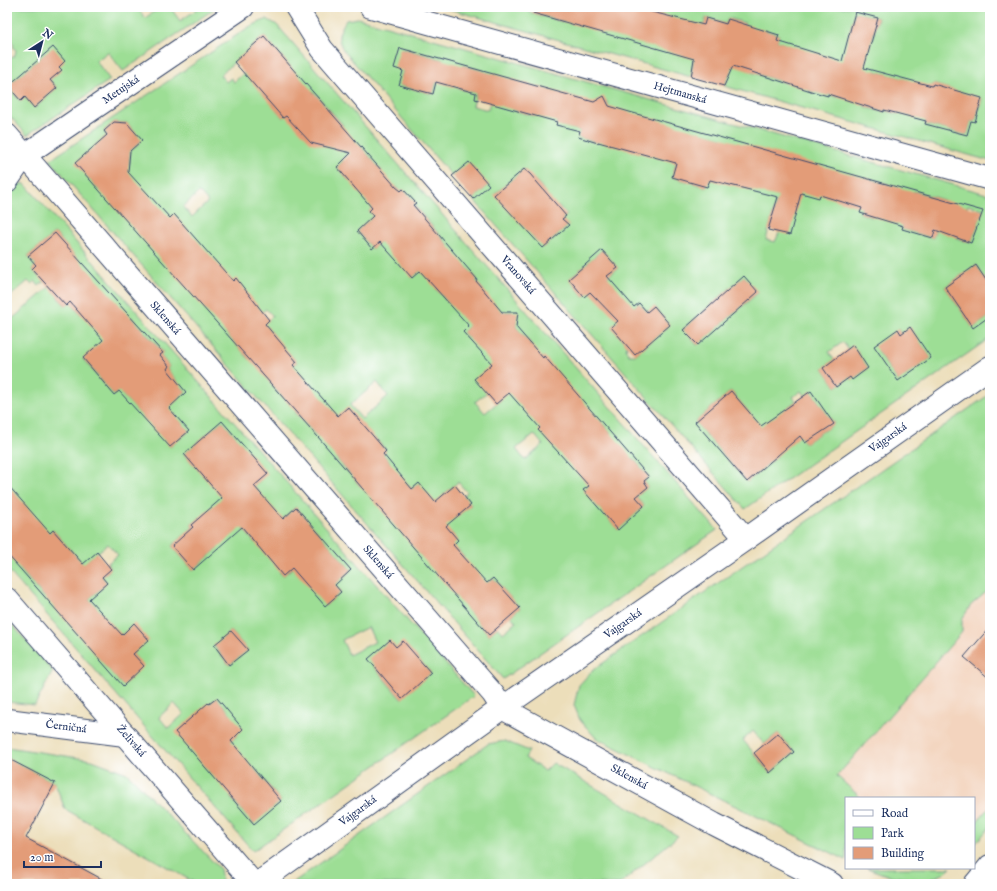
<svg xmlns="http://www.w3.org/2000/svg" width="997" height="891" font-family="'IM FELL English',serif">
	<rect width="100%" height="100%" fill="#fff"/>
	<filter id="ink" filterUnits="userSpaceOnUse"><feTurbulence type="fractalNoise" baseFrequency=".025" numOctaves="2"/><feDisplacementMap in="SourceGraphic" scale="8" xChannelSelector="R" yChannelSelector="G"/><feConvolveMatrix kernelMatrix="1 2 1 2 8 2 1 2 1" color-interpolation-filters="sRGB"/></filter>
	<filter id="wash" filterUnits="userSpaceOnUse"><feTurbulence type="fractalNoise" baseFrequency=".012" numOctaves="4" result="noise"/><feDisplacementMap in="SourceGraphic" scale="16" xChannelSelector="R" yChannelSelector="G"/><feGaussianBlur stdDeviation="0.9" result="paint"/><feColorMatrix in="noise" values="0 0 0 0 0 0 0 0 0 0 0 0 0 0 0 0 0 1.4 0 .05"/><feComposite in="paint" operator="in"/></filter>
	<g filter="url(#wash)">
		<rect width="100%" height="100%" fill="#ecdeba"/>
		<path fill="#f3d4be" d="M990,589v217l-16,19v-27h-113l-24,-21 125,-145v-13l9,-14z"/>
		<g fill="#9dde95" stroke="#5c867a" fill-rule="evenodd">
			<path d="M7,7h130l8,11 16,-11h9l10,14 16,-11 -1,-3h22l-94,64 -15,-19 -12,9 14,19 -83,55 -20,-22v-56l5,1 3,-3 1,-5 -3,-3 1,-2 -7,-8zM46,53l15,17 -11,10 7,8 -22,20 -10,-11 -5,4 -12,-15z"/>
			<path d="M442,7h88l-1,5 34,10 4,-15h423v154l-266,-75 8,-17 13,-46 -17,-5 -2,6 -20,-6 -12,40 -3,19zM855,12l23,6 -6,23 -23,-6zM764,30l15,5 -2,6 19,7 -11,35 -34,-11zM820,55l22,43 -33,-7zM875,71l33,9 -10,34 -14,-4 -1,2 -18,-5zM933,84l49,15 -7,23 -4,-1 -4,14 -42,-11 4,-15 -3,-1z"/>
			<path d="M358,18l632,177v91l-14,-21 -31,22 28,41 17,-12v22l-245,171 -272,-310 16,-14 -37,-9 -108,-125c-8,-14 -6,-17 2,-31zM402,48l41,12 -10,34 -34,-9 4,-14zM463,65l35,11 -10,34 -15,-4 3,-13 -19,-5zM521,82l13,34 -21,-6zM565,94l30,9 5,-4 6,1 3,6 -11,37 -20,-6 2,-6 -24,-7zM686,129l36,9 -15,49 -35,-10zM524,169l17,17 14,24 4,-4 8,9 -5,4 6,7 -25,22 -48,-54zM870,179l19,5 -8,29 -10,4 -11,-4zM914,191l30,9 -11,38 -31,-9zM776,202l15,4 -16,36 -9,-2zM968,205l15,5 -12,33 -15,-5zM602,250l16,18 -34,29 -15,-18zM744,276l14,17 -61,52 -14,-16zM639,303l8,9 8,-5 13,16v4l-33,28h-6l-3,-5 1,-5 -16,-18zM910,328l21,30 -33,23 -21,-30 12,-9 9,-13 3,5zM843,342l5,7 5,-3 15,22 -16,12 -2,-3 -14,10 -13,-19 11,-8 -5,-8zM731,391l22,26 7,20 17,20 -30,25 -52,-60zM801,391l4,5 6,-5 23,33 -29,19 -22,-32 13,-10 -3,-4z"/>
			<path d="M267,19l10,6 440,505 -214,149 -453,-519 199,-133zM264,36l26,30 -1,1 -45,6 -10,9 -3,-4 -5,4 -6,-7zM314,92l29,33 -24,20 -19,-41 -17,14 -11,-14 37,-8zM114,122l13,1 13,15v5l-10,8 -1,13 -30,26 -23,-27 31,-27 -3,-5zM359,144l23,27 -17,15 -11,-12 -6,6 -11,-13 6,-6 -1,-2zM397,187l4,4 2,-2 13,14 -2,2 35,41 -37,32 -21,-46 -19,17 -15,-18 16,-15 -4,-5zM199,192l9,10 -16,15 -9,-10zM465,265l12,14 -1,2 9,11 -23,20 -9,-11 -4,3 -13,-15zM266,309l7,7 -9,8 11,12 -26,23 -23,-26 31,-17zM504,310l2,2c14,-3 10,8 10,15l16,18 -62,-5 -7,-8 17,-16 7,8zM288,352l9,10 -5,4 10,12 -21,18 -12,-14zM544,357l-16,50 -22,-18zM377,382l11,14 -26,23 -12,-14zM317,392l13,35 -13,10 -22,-25zM486,393l17,5 -18,15 -10,-11zM585,404l26,29 -38,35zM364,433l7,8 4,-3 11,12 -3,4 7,8 -29,25 -25,-29zM534,434l9,11 -18,15 -9,-11zM622,457l5,5 6,-4 16,19 -5,4 4,6 -12,10 8,9 -26,24 -34,-40zM405,481l7,8 7,-6 -17,51zM458,482l9,10 -3,4 7,9 -16,13 -7,-9 4,-4 -9,-10zM440,530l10,1 8,9 -5,5 11,12 -23,21 -24,-27zM493,578l27,30 -9,8 5,6 -13,11 -5,-6 -9,8 -26,-31z"/>
			<path d="M18,184h7l449,512 -221,155 -246,-282v-252l4,3 43,-37 4,15 8,8 4,-4 10,12 26,-23 -51,-58 -27,23 8,9 -4,4 7,8 9,1 -9,8 -4,-5 -4,3 -3,-3 -21,18v-99zM131,317l32,35 -3,3 9,11 -2,3 19,23 -21,19 -21,7 -25,-27 -5,4 -31,-36zM179,420l10,11 -19,16 -9,-11zM222,421l45,53 -13,12 5,6 -53,-13 -22,-25zM215,505l2,44 -24,21 -21,-24 21,-19 -2,-2zM296,507l55,63 -16,15 6,7 -16,14 -18,-51 -24,21 -4,-4 4,-3 -4,-47zM273,528l-18,15 -11,-13v-1zM53,530l29,33 -38,34 -25,-29 15,-14 -3,-5zM108,544l10,11 -11,9 4,5 -9,8 5,6 -18,16 26,29 -59,-18 32,-50zM134,624l-1,30 10,12 -20,20 -26,-30zM368,627l7,15 -26,13 -7,-15zM231,631l17,19 -19,15 -15,-19zM403,642l28,31 -30,26 -27,-32zM217,698l13,15 7,23 -18,15 8,10 -16,13 -8,-10 6,-60zM174,703l10,11 -16,14 -9,-11zM253,767l28,34 -28,23 -23,-27 7,-7 -5,-7z"/>
			<path d="M990,394v195l-19,16 -9,14v13l-125,144 24,22h-15v62l-250,-122 -16,-18 -6,-15 5,-20 14,-15zM753,731l11,13 14,-11 16,19 -24,21 -27,-33z"/>
			<path d="M7,619l46,52 -18,34 -28,-3v-26l3,-24 -3,-1z"/>
			<path d="M505,741l24,10 -4,7 20,13 8,-8 125,73 -58,48h-329l197,-140z"/>
			<path d="M7,747l85,13 35,13 93,96 2,12 -4,3h-21l-132,-75 -10,-26 -48,-25z"/>
			<path d="M990,806v21l-16,18v-20z"/>
			<path d="M867,868h84l-6,5 -18,8 -37,-5z"/>
		</g>
		<g id="blocks">
			<g fill="#e39c78">
				<path d="M534,7h98l72,18 2,-7 20,6 2,-5 51,16 -2,6 65,20 13,-49 23,6 -14,50 68,18 1,-2 49,14 -7,24 -4,-1 -4,14 -42,-11 1,-3 -42,-11v2l-56,-18v2l-14,-4 -81,-26 -9,20 -33,-9 3,-18 -161,-46z"/>
				<path d="M264,36l132,151 5,4 2,-2 13,14 -3,2 64,74 -1,2 26,31h16l-2,15 27,31 1,-2 14,16 91,105 -5,4 4,6 -12,10 8,9 -26,24 -35,-40 6,-4 -51,-56 2,-2 -31,-35 -13,11 -22,-25 18,-15 -29,-32 6,-6 -49,-55 -8,7 -32,-36 -8,7 -15,-18 16,-15 -4,-5 3,-3 -35,-41 14,-14 -40,-10 -25,-27 -3,2 -49,-56z"/>
				<path d="M53,47l12,14 -6,6 3,3 -12,10 7,8 -23,20 -9,-11 -4,4 -13,-15z"/>
				<path d="M400,48l194,54 10,-6 5,10 17,5 357,100 -12,32 -36,-13 -2,8 -31,-9 1,-3 -43,-13 2,-5 -42,-13 -1,3 -18,-5 -11,42 -22,-5 10,-33 -68,-17 -3,7 -35,-10 4,-14 -78,-21v1l-20,-6 2,-6 -24,-6 1,-3 -82,-23 1,-6 -40,-11 -3,12 -34,-9 4,-14 -9,-3z"/>
				<path d="M114,122l13,1 15,17 -12,11 -2,21 42,46 4,-4 59,67 3,-3 33,42 -4,4 32,38 -4,3 45,51 10,-9 38,44 -3,3 29,35 7,-6 16,19 20,-17 16,20 -25,21 12,14 -5,5 34,38 6,-5 27,30 -31,27 -171,-198 -243,-274 32,-28 -3,-4z"/>
				<path d="M469,162l20,23 -16,14 -21,-23z"/>
				<path d="M524,169l6,5 36,42 -4,3 7,6 -26,23 -49,-53z"/>
				<path d="M55,233l108,120 -3,2 9,11 -2,3 19,23 -17,16 20,23 -19,16 -51,-56 -5,4 -31,-37 20,-18 -33,-38 -4,4 -34,-37 4,-4 -8,-9z"/>
				<path d="M602,250l16,18 -11,8 27,31 5,-4 8,9 7,-6 16,19 -35,30 -24,-28 7,-6 -28,-29 -6,5 -15,-18z"/>
				<path d="M976,265l14,21v30l-17,12 -28,-41z"/>
				<path d="M744,276l14,16 -60,53 -15,-15z"/>
				<path d="M910,327l21,31 -33,23 -24,-35 24,-17 3,5z"/>
				<path d="M853,345l15,23 -16,12 -2,-3 -14,10 -13,-19z"/>
				<path d="M731,391l30,35 50,-35 23,33 -29,19 -5,-7 -53,46 -52,-60z"/>
				<path d="M222,421l46,53 -14,12 29,33 13,-12 55,63 -16,15 6,7 -16,14 -33,-38 -9,8 -41,-49 -49,43 -21,-24 21,-19 -2,-2 31,-27 -38,-44z"/>
				<path d="M7,484l43,49 3,-3 30,34 14,-12 14,17 -9,8 5,6 -18,16 33,36 12,-12 15,17 -16,14 11,12 -21,20 -116,-132z"/>
				<path d="M990,627v52l-26,-22z"/>
				<path d="M231,631l17,19 -19,15 -15,-20z"/>
				<path d="M390,640l6,7 7,-6 28,32 -29,26 -34,-40z"/>
				<path d="M217,698l26,31 -12,12 50,60 -27,23 -79,-92 33,-29 1,1z"/>
				<path d="M778,733l16,19 -24,21 -16,-20z"/>
				<path d="M7,758l48,25 -29,55 85,46h-104z"/>
			</g>
		</g>
	</g>
	<g filter="url(#ink)">
		<use href="#blocks" fill-opacity="0" stroke="#3a496c" stroke-width="1"/>
		<g fill="none" stroke-linecap="round" stroke-linejoin="round">
			<g stroke="#3a496c" stroke-width="24">
				<g id="minor">
					<path d="M296,7l26,42 424,490"/>
					<path d="M371,7l619,172"/>
					<path d="M7,135l486,559 9,14 212,116 118,60"/>
					<path d="M7,181l18,-26 218,-148"/>
					<path d="M7,599l247,285"/>
					<path d="M7,720l118,15"/>
					<path d="M257,884l245,-176 244,-169 244,-172"/>
				</g>
			</g>
			<g stroke="#3a496c" stroke-width="24">
				<path id="tertiary" d="M975,884l15,-18"/>
			</g>
			<use href="#minor" stroke="#fff" stroke-width="22"/>
			<use href="#tertiary" stroke="#fff" stroke-width="22"/>
		</g>
	</g>
	<g text-anchor="middle" dominant-baseline="central" stroke-width="4" stroke-linejoin="round" paint-order="stroke">
		<g font-size="11" fill="#1b2f5e" stroke="#fff">
			<text transform="translate(121 90) rotate(-34)">Metujská</text>
			<text transform="translate(680 93) rotate(16)">Hejtmanská</text>
			<text transform="translate(518 275) rotate(49)">Vranovská</text>
			<text transform="translate(165 318) rotate(49)">Sklenská</text>
			<text transform="translate(888 438) rotate(-35)">Vajgarská</text>
			<text transform="translate(378 562) rotate(49)">Sklenská</text>
			<text transform="translate(623 624) rotate(-35)">Vajgarská</text>
			<text transform="translate(66 727) rotate(7)">Černičná</text>
			<text transform="translate(131 741) rotate(49)">Želivská</text>
			<text transform="translate(629 777) rotate(29)">Sklenská</text>
			<text transform="translate(358 811) rotate(-36)">Vajgarská</text>
		</g>
	</g>
	<rect width="997" height="891" fill="none" stroke="#fff" stroke-width="24"/>
	<rect x="845" y="797" width="130" height="72" fill="#ffffff" stroke="#a4acbf"/>
	<rect x="853" y="810" width="20" height="6" fill="#ffffff" stroke="#a4acbf"/>
	<text x="881" y="817" font-size="12" fill="#1b2f5e">Road</text>
	<rect x="853" y="827" width="20" height="12" fill="#9dde95" stroke="#a4acbf"/>
	<text x="881" y="837" font-size="12" fill="#1b2f5e">Park</text>
	<rect x="853" y="847" width="20" height="12" fill="#e39c78" stroke="#a4acbf"/>
	<text x="881" y="857" font-size="12" fill="#1b2f5e">Building</text>
	<g transform="translate(42 42) rotate(36)" stroke="#ffffff" stroke-width="3" paint-order="stroke">
	<path d="M0-3L7 15L0 10L-7 15Z" fill="#1b2f5e"/>
	<text y="-6" font-size="11" font-weight="bold" text-anchor="middle" fill="#1b2f5e">N</text>
	</g>
	<path d="M24 861v6h77v-6" fill="none" stroke="#1b2f5e" stroke-width="2"/>
	<text x="30" y="861" font-size="12" fill="#1b2f5e" stroke="#ffffff" stroke-width="3" paint-order="stroke">20 m</text>
</svg>
